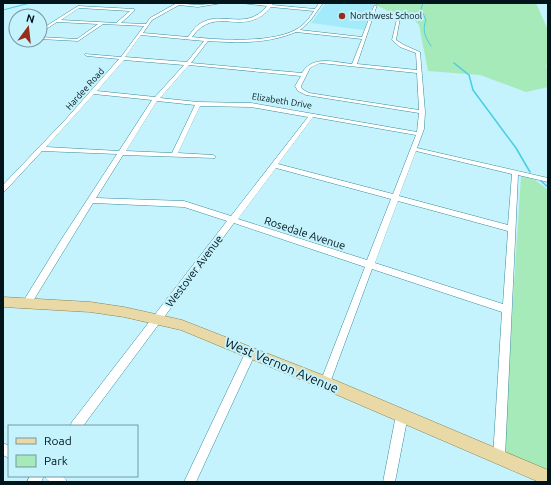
<svg xmlns="http://www.w3.org/2000/svg" width="551" height="485" font-family="Ubuntu,sans-serif">
	<rect width="100%" height="100%" fill="#c4f2fd"/>
	<path fill="#a3ebfb" d="M326,3h46l2,1 -10,26 -53,-7z"/>
	<g fill="#a5eab8">
		<path d="M372,3h164l12,27v34l-2,2 2,4v17l-22,5 -46,-17 -52,-4 -9,-46 -8,-8 -23,-6z"/>
		<path d="M521,176l14,4 13,10v288l-45,-20z"/>
	</g>
	<g fill="none" stroke-linecap="round" stroke-linejoin="round">
		<g stroke="#47cde6" stroke-width="1">
			<path d="M423,3l-2,6 5,11c-4,10 -1,17 5,26"/>
			<path d="M3,10l27,-7"/>
		</g>
		<g stroke="#47cde6" stroke-width="1.5">
			<path d="M454,63l15,12 4,15 43,58 14,24"/>
			<path d="M541,181l7,6"/>
		</g>
		<g stroke="#388c9c" stroke-width="1">
			<g id="minor">
				<path d="M172,3l26,2 24,-2 -24,4 -19,-2 -27,15 -9,13 45,4c3,-4 6,-9 10,-12 23,-17 47,8 69,-19l-26,-3 28,1 1,-1h4l-2,2 43,4 4,-6h4l-13,18 -10,9 62,7 12,-31 3,-1 -20,59 60,6 -1,-17 -16,-6 -8,-7 5,-21 3,-1 -4,22 8,5 16,7 5,60 -1,17 -7,19 131,30v4l-30,-7 -13,282 -2,4 -4,2 -4,-2 -2,-4 9,-145 -130,-43 -42,114 -1,4 -4,1 -4,-1 -1,-4 45,-116 -131,-44 -151,203h-13l2,-4 155,-201 -43,-14 -91,-4 -63,103 -3,1 -3,-1 -2,-3 2,-3 37,-60 56,-86 -75,-3 -37,40h-2v-6l63,-66 53,-60 -32,-3 -2,-1v-1l36,3 23,-31 -41,-2 -25,17 -38,-2v-2l37,2 21,-15 -41,-2 -17,11v-3l38,-24 56,3v2l-13,12 25,1 4,-6 25,-14zM271,7l43,4c-4,6 -8,12 -14,16 -23,17 -81,13 -108,10 24,-34 52,3 79,-30zM79,8l51,3 -14,12 -55,-3zM296,32l66,7 -10,25c-18,-2 -40,-9 -50,9l-111,-10 17,-22c29,2 60,3 88,-9zM141,35l63,6 -17,21 -62,-5zM124,60l60,5 -29,32 -58,-6zM320,63l97,10 2,37 -110,-17 -7,-4 -1,-3 9,-18zM189,65l112,11 -6,10 3,5 8,4 113,18 -2,19 -166,-29 -53,-1 -38,-4zM94,94l58,6 -33,51 -73,-4zM157,101l38,4 -23,48 -46,-2zM200,106l51,1 57,10 -77,99 -47,-15 -88,-3 27,-43 92,3 1,-1 -3,-2 -35,-2zM313,117l103,18 -23,59 -115,-30zM416,151l96,23 -4,51 -109,-29zM276,168l115,31 -24,61 -129,-41zM398,201l110,30 -5,73 -128,-41z"/>
				<path d="M251,347l4,2 1,3 -60,130h-12l63,-133z"/>
				<path d="M402,409l4,2 2,4 -13,67h-12l13,-67 2,-4z"/>
				<path d="M3,443l6,3v12l-6,-3z"/>
				<path d="M30,476h14l-3,6h-14z"/>
				<path d="M45,476c8,0 19,-3 22,6 -8,0 -19,3 -22,-6z"/>
			</g>
		</g>
		<g stroke="#8d834f" stroke-width="1">
			<path id="major" d="M3,297l87,5 34,5 58,13 143,56 223,94v12h-9l-218,-94 -140,-58 -57,-13 -34,-5 -87,-5z"/>
		</g>
		<use href="#minor" fill="#fff" fill-rule="evenodd"/>
		<use href="#major" fill="#e8d9a7" fill-rule="evenodd"/>
	</g>
	<circle fill="#962d1a" stroke="#c4f2fd" stroke-width="1.5" cx="342" cy="16" r="4"/>
	<g text-anchor="middle" dominant-baseline="central" stroke-width="4" stroke-linejoin="round" paint-order="stroke">
		<g font-size="9" fill="#001419" stroke="#c4f2fd" text-anchor="start">
			<text x="350" y="16">Northwest School</text>
		</g>
		<g font-size="9" fill="#001419" stroke="#c4f2fd">
			<text transform="translate(85 89) rotate(-48)">Hardee Road</text>
			<text transform="translate(282 101) rotate(9)">Elizabeth Drive</text>
		</g>
		<g font-size="11" fill="#001419" stroke="#c4f2fd">
			<text transform="translate(305 233) rotate(18)">Rosedale Avenue</text>
			<text transform="translate(194 271) rotate(-53)">Westover Avenue</text>
		</g>
		<g font-size="13" fill="#001419" stroke="#c4f2fd">
			<text transform="translate(282 365) rotate(23)">West Vernon Avenue</text>
		</g>
	</g>
	<rect width="551" height="485" fill="none" stroke="#001419" stroke-width="8"/>
	<rect x="8" y="425" width="130" height="52" fill="#c4f2fd" stroke="#7699a2"/>
	<rect x="16" y="438" width="20" height="6" fill="#e8d9a7" stroke="#7699a2"/>
	<text x="44" y="445" font-size="12" fill="#001419">Road</text>
	<rect x="16" y="455" width="20" height="12" fill="#a5eab8" stroke="#7699a2"/>
	<text x="44" y="465" font-size="12" fill="#001419">Park</text>
	<g transform="translate(28 28) rotate(15)"><circle r="19" fill="#c4f2fd" stroke="#7699a2"/>
	<path d="M0-3L7 15L0 10L-7 15Z" fill="#962d1a"/>
	<text y="-6" font-size="11" font-weight="bold" text-anchor="middle" fill="#001419">N</text>
	</g>
</svg>
